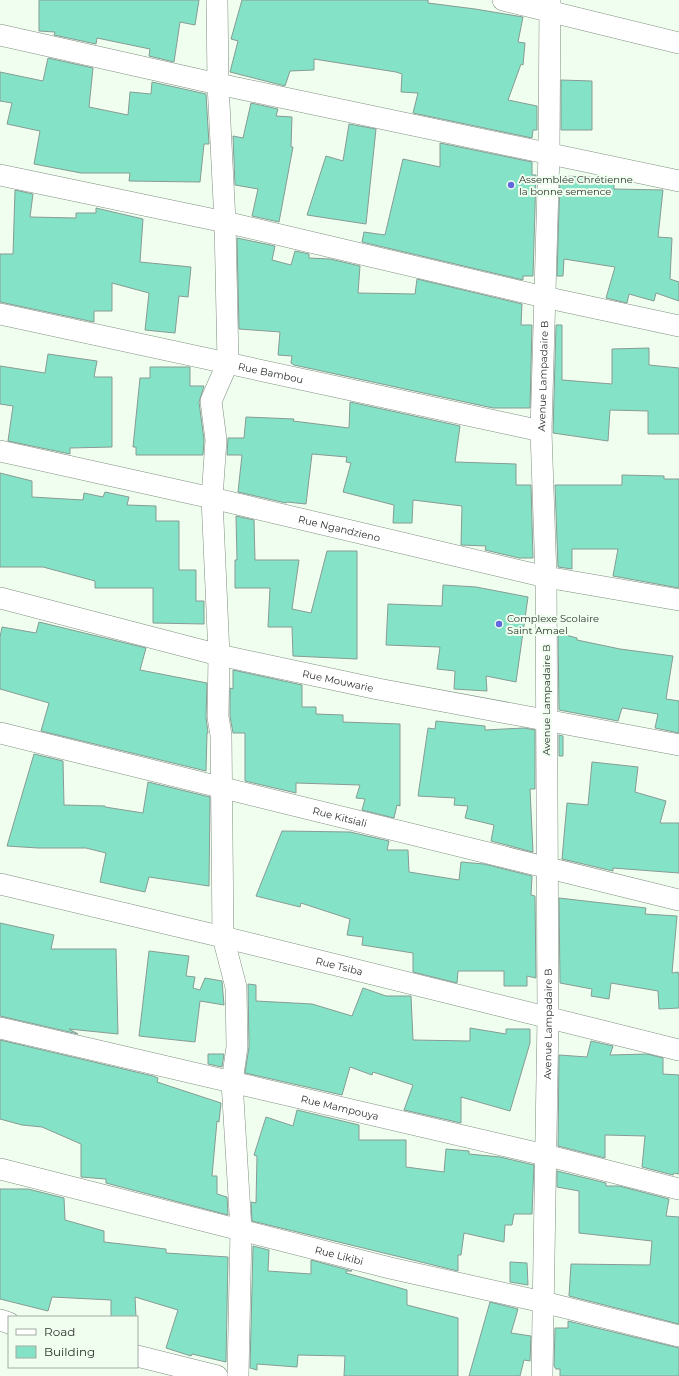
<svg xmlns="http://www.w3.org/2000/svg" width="679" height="1376" font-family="Montserrat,sans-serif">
	<rect width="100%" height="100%" fill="#effeef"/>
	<g fill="#84e3c6" stroke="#879b94">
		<path d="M39,0h160l-4,25 -15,-3 -6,40 -25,-6 1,-7 -53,-11 -1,6 -42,-9 1,-3 -16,-1z"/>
		<path d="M242,0h186v3l47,6 48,8 -5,25 7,1 -2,22 -2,-1 -13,36 29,6v24h-4l-1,8 -119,-25 5,-20 -17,-1 1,-18 -6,-2 -82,-13v11l-24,1 -5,15 -55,-14 8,-31 -7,-2z"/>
		<path d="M48,58l45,10 -4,39 39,8 2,-23 21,2 1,-12 54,12 3,50h-5l-4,38 -71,-1 1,-8h-49l-47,-9 6,-33 -33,-7 5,-21 -12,-2v-29l43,9z"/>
		<path d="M561,80l31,1v49h-31z"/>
		<path d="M251,103l27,6 -2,7 16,1 -1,30h2l-14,75 -27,-6 6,-27 -23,-4 -2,-49 10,2z"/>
		<path d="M349,124l27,5 -10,95 -59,-9 19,-59 17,5z"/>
		<path d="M440,143l92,19v13h4l-3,101h-10v4l-161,-38 2,-10 21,3 18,-76 37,8z"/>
		<path d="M560,176l32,1v4h22v8l49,1 -5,47 14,1 -2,41 9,3v19l-23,-8 -2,8 -25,-7 -2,9 -21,-5 9,-31 -51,-8 -1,17h-6z"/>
		<path d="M15,190l18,4 -3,23 46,1v-5h20v-5l47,11 -3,43 51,5 -3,30 -9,-1 -4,37 -30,-3 4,-37 -37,-10v28h-18v11l-94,-20v-48h13z"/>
		<path d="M237,238l38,8 -3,14 19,5 4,-14 14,3v4l21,1 30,7 -2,27 57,1 2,-15 105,25 -1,21h11l-2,83h-37l-199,-43 -3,-2 1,-7 -14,-1 2,-23 -41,-3z"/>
		<path d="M556,325h6v55l50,4v-35l37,-1v17l30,3v66h-31v-23l-38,-1 -2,31 -55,-8z"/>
		<path d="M48,354l49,7 -3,16h18v70l-42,1v6l-62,-13 5,-35 -13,-2v-38l45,7z"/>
		<path d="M150,367h40v19h14l-5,16 5,38 -1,15h-67v-8h-3l7,-69h10z"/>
		<path d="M350,402l110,24 -5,36 61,2v21h15l2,73h-14l-34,-8 1,-4 -25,-1 1,-39 -49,-6 -1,23h-19l1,-18 -51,-13 8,-29 -5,-1 1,-5 -35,-3 -6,50 -19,-2 -1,1 -48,-11 4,-37h-15l1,-17h16l2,-21 48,2 -1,2 56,7z"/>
		<path d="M0,473l32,8v16l51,3 1,-7 19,4 2,-5 24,5 -2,8 29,1v15h23v49h17v31h8v23l-51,-1v-35h-58v-7l-52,-14h-43z"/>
		<path d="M622,475l42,1v3h15v109l-66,-12 5,-27h-46v20l-14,-2 -3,-82h67z"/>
		<path d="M236,516l18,4 1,40h44l-7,49 19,4 16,-62h30v108l-64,-3 -1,-29h-24l2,-39h-35v-28h2z"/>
		<path d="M443,585l33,2 52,10 -12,85 -30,-6 1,15 -33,-2 1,-18 -18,-2 3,-22 -54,-2 2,-41 54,2z"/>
		<path d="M39,622l107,26 -6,22 67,13 -1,34 2,16h-1l-1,38 -165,-40 8,-28 -49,-14v-52l2,-10 34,6z"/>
		<path d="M558,633l19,5v2l43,9 53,7 -7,43 13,2v32l-24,-5 3,-14 -36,-6 -4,13 -59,-11z"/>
		<path d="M233,670l69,15v22h14v7l27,1v7l57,2v82l-3,-1 -3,13 -32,-8 3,-11 -9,-1 4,-13 -64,-2v10l-51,-12v-48h-12l-3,-17v-28l3,1z"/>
		<path d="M436,721l49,5v4l39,-2 11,2v59h-5l3,63 -42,-11 3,-16 -29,-7 3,-12 -14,-1 1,-7 -37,-2 10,-68 7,1z"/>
		<path d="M559,735l4,1v20h-4z"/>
		<path d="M34,754l29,7 1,44 41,1v1l38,6 5,-31 62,15 -1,89 -60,-9 -4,15 -45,-10 6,-29 -20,-5h-48l-31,-2z"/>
		<path d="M592,762l46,5 -3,25 31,9 -6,22h19v50l-66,-5v3l-51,-12 5,-56 21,2z"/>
		<path d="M282,831l68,1 39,9 -2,9h21l1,22 50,8 2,-18 23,2 48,12 -1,19 4,1 1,82 -9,-2v10h-23v-15h-46l-1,12 -44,-11v-19l-51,-8 1,-8 -16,-2 3,-16 -49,-16 -1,4 -44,-11z"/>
		<path d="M559,898l87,10 -1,6 32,2 -5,57 6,-1 1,4v32l-20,1 -1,-18 -47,-8 -2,16 -18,-3 1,-7 -32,-6z"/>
		<path d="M0,923l54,12 -3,14h65l2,85 -49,-5 9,5 -78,-18z"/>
		<path d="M149,951l40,5 -3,20 9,1 -2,11 7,2 5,-12 17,3 2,24 -24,-4 -5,41 -56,-6z"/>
		<path d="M248,984l8,1v16l56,3 40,12 11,-28 23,8h25l2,44 57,1v-13l36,6v-5h24v14l-20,68 -49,-14v26l-57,-13 9,-25 -40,-13 -1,3 -22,-8 -8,28 -97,-22 4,-26z"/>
		<path d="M0,1040l153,36 5,2 -1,4 64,21 -2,19 -2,-1 -5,55h5v18l10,3 1,18 -122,-32v-4l-25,-2v-33l-39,-17 -20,-2 -22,-6z"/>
		<path d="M591,1041l22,5 -3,9 37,-1 16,4v16l16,1v99l-5,-1 -1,2 -31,-8 3,-31 -40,-1v23l-47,-12 1,-91 28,2z"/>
		<path d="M208,1054h16l-2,13 -14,-3z"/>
		<path d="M297,1110l62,15v15h47v27l38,5 2,-23 23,2v3l31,3 34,8 -2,49h-18l-2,11h-7l-1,17 -40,-9 -3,22h-3v16l-206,-50 -1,-19 5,1 1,-47 -3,-1 12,-38 27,9z"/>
		<path d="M557,1171l49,12v3h13l50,13 -3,17 13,1v107l-110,-28 2,-32 79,1 2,-24 -73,-8v-42l-22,-4z"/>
		<path d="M0,1189h28l36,9 1,22 39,11v11l62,7v4l62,4 -2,105 -34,-8 -1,2 -25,-8 12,-38 -43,-13 1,20h-25v-17l-59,-3 -4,14 -48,-12z"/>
		<path d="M253,1246l16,4 -1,21 43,3v-14l41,11h-6v2l61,17v15l51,13v58h-114l1,-20 -47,-1 -1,12 -40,-3v6l-7,-2z"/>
		<path d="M510,1262l17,1 1,22 -18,-3z"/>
		<path d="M490,1302l28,7 -7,24 20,3 -1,25 -6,-1 -4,16h-51z"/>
		<path d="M568,1321l111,27v28h-119v-7h-4l-2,-3 1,-38h13z"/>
	</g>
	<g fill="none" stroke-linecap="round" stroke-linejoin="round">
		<g stroke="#808e81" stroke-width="22">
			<g id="street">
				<path d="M217,0l1,84 7,138 3,140 -17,39 5,39 -4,58 7,157 -1,62 3,18 2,202 13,50 1,60 -5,35 9,148 -3,146"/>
				<path d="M503,0l176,43"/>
				<path d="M0,35l218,49 461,97"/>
				<path d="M0,175l225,47 319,75 135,29"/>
				<path id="s1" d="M0,314l541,117"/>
				<path id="s2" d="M0,451l212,47 334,79 133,23"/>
				<path id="s3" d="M0,598l219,57 159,34 301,56"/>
				<path id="s4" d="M0,733l679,167"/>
				<path id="s5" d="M0,884l223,53 456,113"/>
				<path id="s6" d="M0,1028l545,127 134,34"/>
				<path id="s7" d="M0,1169l390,99 153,34 136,34"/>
				<path d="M0,1320l9,3"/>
				<path d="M137,1356l80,20"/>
				<path id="s8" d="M542,1376l6,-359 -2,-440 -5,-146 8,-279 1,-152"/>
			</g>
		</g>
		<use href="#street" stroke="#fff" stroke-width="21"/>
	</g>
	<g fill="#6367df" stroke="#effeef" stroke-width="1.5">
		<circle cx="511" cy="185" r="4"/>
		<circle cx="499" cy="624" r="4"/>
	</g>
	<g text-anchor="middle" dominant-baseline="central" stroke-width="4" stroke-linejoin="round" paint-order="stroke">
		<g font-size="10" fill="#2d322d" stroke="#effeef" text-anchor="start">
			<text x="519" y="179">Assemblée Chrétienne<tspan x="519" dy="12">la bonne semence</tspan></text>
			<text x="507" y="618">Complexe Scolaire<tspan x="507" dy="12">Saint Amael</tspan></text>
		</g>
		<g font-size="10" fill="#2d322d" stroke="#effeef">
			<text stroke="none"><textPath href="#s1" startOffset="277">Rue Bambou</textPath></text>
			<text stroke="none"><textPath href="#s8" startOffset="1000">Avenue Lampadaire B</textPath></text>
			<text stroke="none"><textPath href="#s2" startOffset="348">Rue Ngandzieno</textPath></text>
			<text stroke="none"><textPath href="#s3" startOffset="348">Rue Mouwarie</textPath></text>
			<text transform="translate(546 700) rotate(-90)">Avenue Lampadaire B</text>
			<text stroke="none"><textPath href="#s4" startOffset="350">Rue Kitsiali</textPath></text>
			<text stroke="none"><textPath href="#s5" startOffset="349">Rue Tsiba</textPath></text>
			<text stroke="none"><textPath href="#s8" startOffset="352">Avenue Lampadaire B</textPath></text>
			<text stroke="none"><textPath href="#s6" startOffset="349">Rue Mampouya</textPath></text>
			<text stroke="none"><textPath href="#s7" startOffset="350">Rue Likibi</textPath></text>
		</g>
	</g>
	<rect x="8" y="1316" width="130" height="52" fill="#effeef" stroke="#a1aca1"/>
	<rect x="16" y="1329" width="20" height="6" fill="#ffffff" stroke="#a1aca1"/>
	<text x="44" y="1336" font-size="12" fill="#2d322d">Road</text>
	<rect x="16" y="1346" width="20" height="12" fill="#84e3c6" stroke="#a1aca1"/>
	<text x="44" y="1356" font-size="12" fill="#2d322d">Building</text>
</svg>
